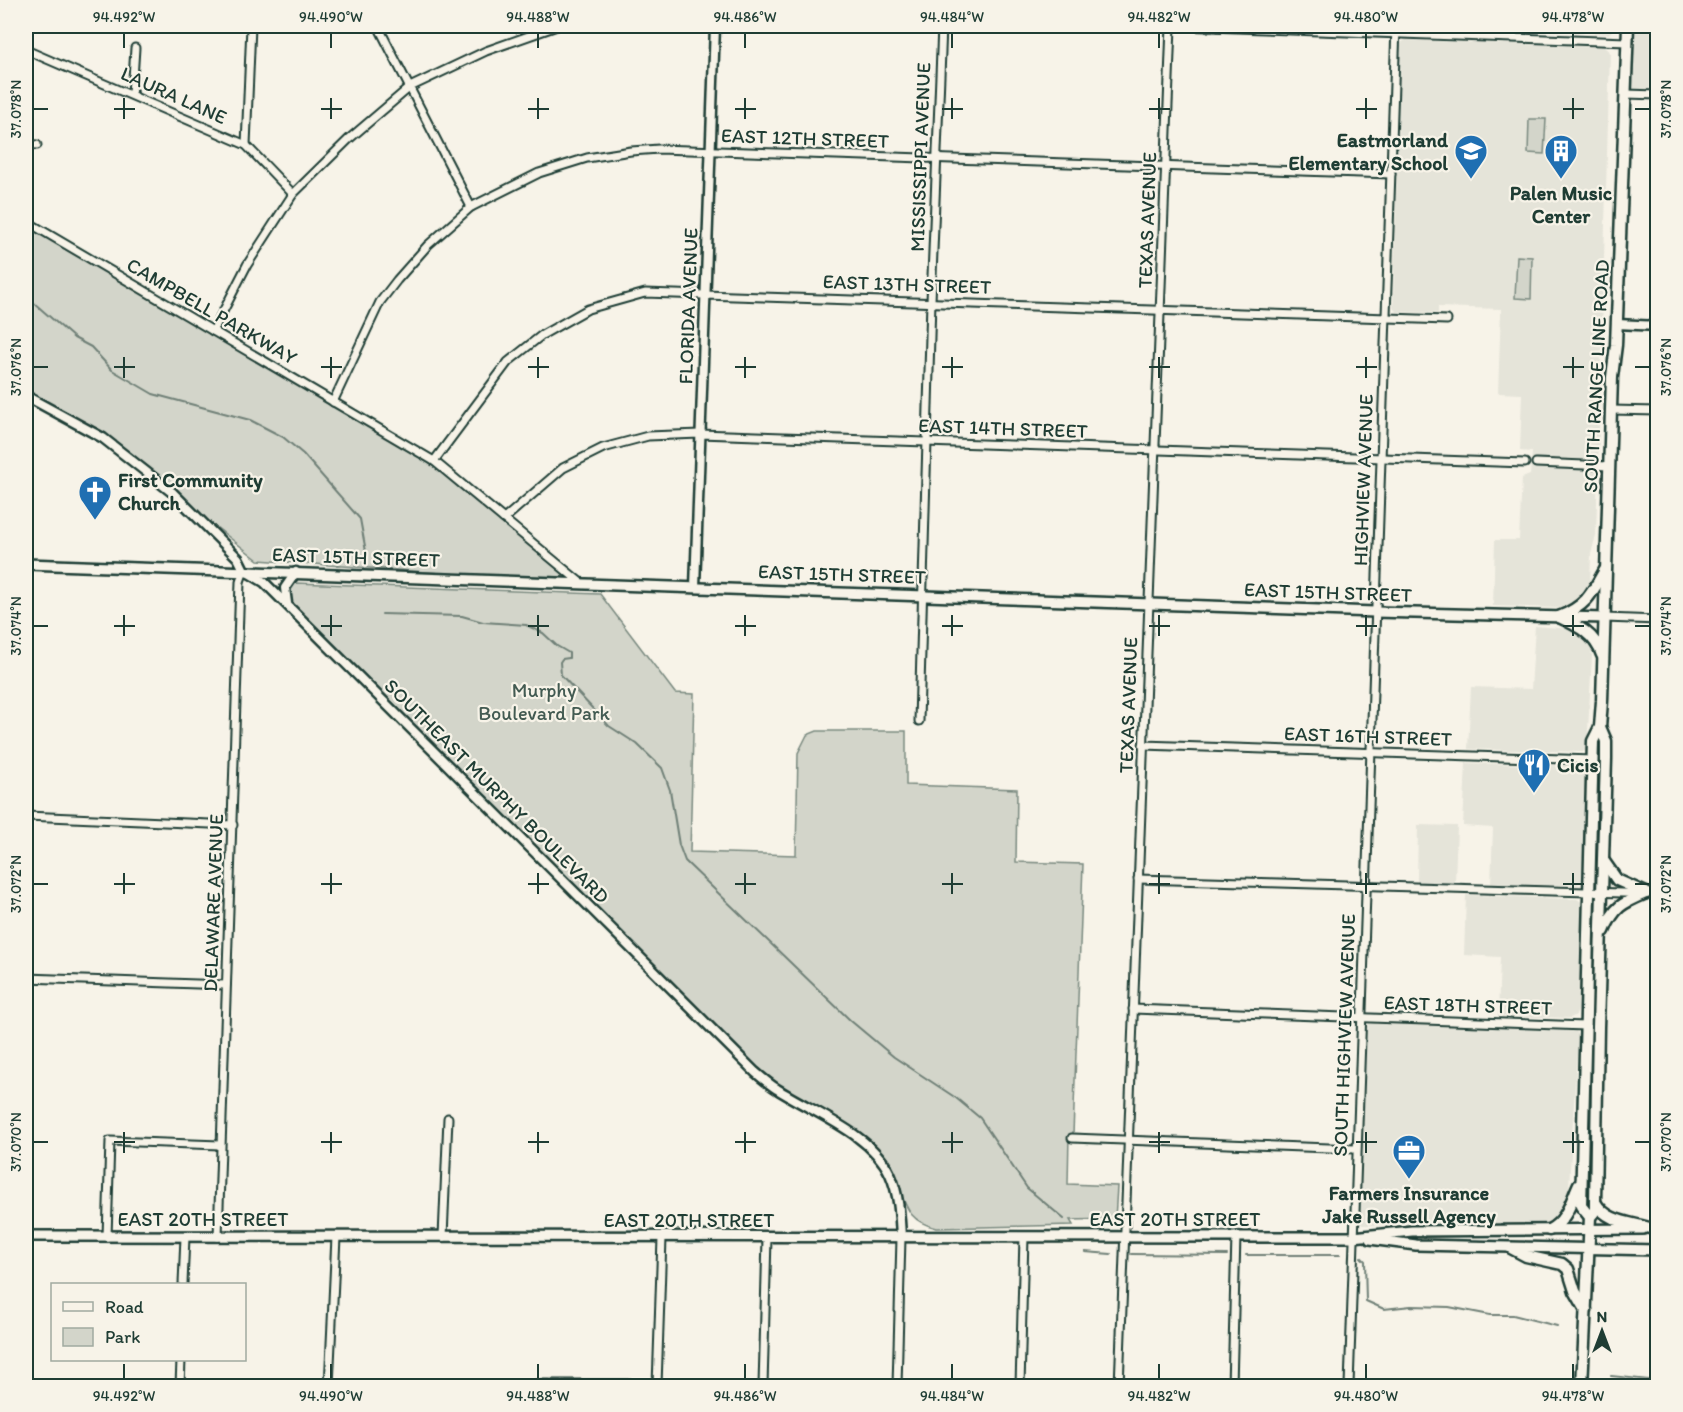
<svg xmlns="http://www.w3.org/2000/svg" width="1683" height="1412" font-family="Itim,sans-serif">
	<rect width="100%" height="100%" fill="#f7f3e8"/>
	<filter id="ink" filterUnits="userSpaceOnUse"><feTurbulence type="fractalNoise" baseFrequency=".0167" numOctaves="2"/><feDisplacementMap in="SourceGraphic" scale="12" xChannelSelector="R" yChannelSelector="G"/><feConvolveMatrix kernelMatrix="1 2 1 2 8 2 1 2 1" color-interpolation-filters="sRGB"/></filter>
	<g filter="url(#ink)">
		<g fill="#e5e4d9">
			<path d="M1515,26h97v5l-4,3 -94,-5z"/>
			<path d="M1634,26h23v66l-21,-1 -4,-2z"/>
			<path d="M1406,40l198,7 6,5 -14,483 -5,19 -1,33 -6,10 -13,9 -13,2 -65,-2 2,-66h24l3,-62 8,-3 2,-23 -12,-1 2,-57 -24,-1 3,-84 -63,-2v6l-41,-1 -4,-4 7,-262 2,-4z"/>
			<path d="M1535,626l36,3 15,9 4,8 2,9 -5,95 -5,2 -114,-3 3,-62 60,2z"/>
			<path d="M1466,763l115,3 5,2 -1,109 -3,6 -6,2h-85l2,-57 -30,-2z"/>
			<path d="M1418,825l39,1 -2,57 -38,-1z"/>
			<path d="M1466,895l111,4 6,4 -4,106 -3,6 -6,3 -72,-2 2,-59 -36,-2z"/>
			<path d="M1373,1022l203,9 2,5 -9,151 -5,26 -12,11 -5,1 -72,2 -113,-2 -3,-6 8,-192 1,-3z"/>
		</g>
		<g fill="#d3d5ca" stroke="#79897f" stroke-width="1.5">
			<path d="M1529,119h17l-2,35 -16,-1z"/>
			<path d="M26,221l408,240 147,122 -323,-23 -155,-122 -77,-42z"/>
			<path d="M1517,256l15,1 -1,42 -16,-1z"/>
			<path d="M296,583l304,11 75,99 19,1 -4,158 106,3 2,-102 9,-18 10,-4h89v54l111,4 -1,73 67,2 -10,270h-4l-1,50 49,2 -2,33 -45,1 3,5 -136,3c-31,-7 -31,-24 -42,-50 -4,-10 -13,-21 -20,-30 -11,-14 -27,-21 -42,-30 -28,-17 -56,-32 -81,-53l-462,-464 -3,-12 3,-4z"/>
		</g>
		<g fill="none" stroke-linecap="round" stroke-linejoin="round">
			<g stroke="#6f8077" stroke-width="2">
				<path d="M26,296l48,42 17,9 21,23 41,24 97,26 33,17 20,17 57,65 7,38"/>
				<path d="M382,614l80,2 21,6 43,3 17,8 14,13 12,7v5l-7,1 -2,3 1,13 48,51 28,18 25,24 8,22 9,55 6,16 166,160 43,36 62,41 24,20 47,70 37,31"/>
				<path d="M1085,1252l26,2"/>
				<path d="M1131,1254l96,1"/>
				<path d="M1246,1255h94"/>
				<path d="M1361,1257l4,4 1,40 18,8 27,-3 38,1 41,8h23l44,11"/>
				<path d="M1611,1376l47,5"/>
			</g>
			<g stroke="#1f3d34" stroke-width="11">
				<g id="minor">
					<path d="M378,26l93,181"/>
					<path d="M1178,26l449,16"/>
					<path d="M1503,37v-11"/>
					<path d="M26,50l220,95 47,49"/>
					<path d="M132,94l3,-46"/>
					<path d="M1626,94l32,1"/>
					<path d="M26,144l11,1"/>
					<path d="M246,145l5,-119"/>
					<path d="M26,221l408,240 147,122"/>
					<path d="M213,331l34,-66 46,-71 56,-55 61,-52 76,-36 71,-25"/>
					<path d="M333,402l47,-100 17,-22 31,-35 43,-38 68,-34 48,-15 44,-7 28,-2 732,25"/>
					<path d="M1611,410l47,1"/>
					<path d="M434,461l74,-99 34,-27 46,-26 57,-16 802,27"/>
					<path d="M1536,463l73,3"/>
					<path d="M504,519l59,-51 40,-20 45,-12 52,-2 825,29"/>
					<path d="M1605,618l53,2"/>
					<path d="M919,721l12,-420 11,-275"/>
					<path d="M1143,745l450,15"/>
					<path d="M26,816l207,9"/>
					<path d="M1138,879l520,15"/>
					<path d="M26,978l200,7"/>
					<path d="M1133,1009l452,17"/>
					<path d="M1072,1138l284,11"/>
					<path d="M107,1237l3,-96 110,4"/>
					<path d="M218,1237l22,-655 4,-12"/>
					<path d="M443,1237l5,-119"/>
					<path d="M183,1284l2,-47"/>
					<path d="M536,1384h121"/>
					<path d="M180,1386l1,-26"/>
					<path d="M329,1386l7,-149"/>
					<path d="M657,1386l5,-148"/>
					<path d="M763,1386l4,-148"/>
					<path d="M897,1386l4,-148"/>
					<path d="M1020,1386l4,-149"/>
					<path d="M1119,1386l52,-1360"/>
					<path d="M1232,1386l4,-150"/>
					<path d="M1349,1386l47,-1360"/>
				</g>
			</g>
			<g stroke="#1f3d34" stroke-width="13">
				<g id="tertiary">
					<path d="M1617,324l41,2"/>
					<path d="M26,396l77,42 70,55 65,65 6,12 20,12 491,490c7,6 14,12 22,17 35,23 95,45 113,85 9,20 10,42 11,64"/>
					<path d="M695,587l20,-561"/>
					<path d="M287,603l-2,-15 11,-16"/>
				</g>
			</g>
			<g stroke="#1f3d34" stroke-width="14">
				<g id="secondary">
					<path d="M26,564l1349,48 230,6"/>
					<path d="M26,1236l1327,1 59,-6 231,-2"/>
					<path d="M1370,1239l46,6 242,5"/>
				</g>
			</g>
			<g stroke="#1f3d34" stroke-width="15">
				<g id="primary">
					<path d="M1559,617c27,-11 32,-22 46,-47"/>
					<path d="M1559,617c19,9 36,17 43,38"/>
					<path d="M1603,860l14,20 29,13"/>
					<path d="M1604,931c10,-24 18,-28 42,-38"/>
					<path d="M1595,1202c12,21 36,20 58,27"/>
					<path d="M1590,1217l-9,-11 12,-465 7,-14 2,-26 10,-324 4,-32 12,-319"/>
					<path d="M1549,1230c18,-9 22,-29 30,-46"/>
					<path d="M1511,1248l15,8 36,8 6,5 7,22 11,19"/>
					<path d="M1582,1386l8,-169 5,-6v-9l3,-175 8,-268v-18l-6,-14"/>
				</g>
			</g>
			<use href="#minor" stroke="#f7f3e8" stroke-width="7"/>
			<use href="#tertiary" stroke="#f7f3e8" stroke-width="8"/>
			<use href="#secondary" stroke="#f7f3e8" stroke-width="9"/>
			<use href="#primary" stroke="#f7f3e8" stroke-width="10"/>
		</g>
	</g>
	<path fill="none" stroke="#1f3d34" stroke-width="2" d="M124,33v15M331,33v15M538,33v15M745,33v15M952,33v15M1159,33v15M1366,33v15M1573,33v15M124,98v21M331,98v21M538,98v21M745,98v21M952,98v21M1159,98v21M1366,98v21M1573,98v21M33,109h15M114,109h21M321,109h21M528,109h21M735,109h21M942,109h21M1149,109h21M1356,109h21M1563,109h21M1635,109h15M124,357v21M331,357v21M538,357v21M745,357v21M952,357v21M1159,357v21M1366,357v21M1573,357v21M33,367h15M114,367h21M321,367h21M528,367h21M735,367h21M942,367h21M1149,367h21M1356,367h21M1563,367h21M1635,367h15M124,615v21M331,615v21M538,615v21M745,615v21M952,615v21M1159,615v21M1366,615v21M1573,615v21M33,626h15M114,626h21M321,626h21M528,626h21M735,626h21M942,626h21M1149,626h21M1356,626h21M1563,626h21M1635,626h15M124,873v21M331,873v21M538,873v21M745,873v21M952,873v21M1159,873v21M1366,873v21M1573,873v21M33,884h15M114,884h21M321,884h21M528,884h21M735,884h21M942,884h21M1149,884h21M1356,884h21M1563,884h21M1635,884h15M124,1132v21M331,1132v21M538,1132v21M745,1132v21M952,1132v21M1159,1132v21M1366,1132v21M1573,1132v21M33,1142h15M114,1142h21M321,1142h21M528,1142h21M735,1142h21M942,1142h21M1149,1142h21M1356,1142h21M1563,1142h21M1635,1142h15M124,1364v15M331,1364v15M538,1364v15M745,1364v15M952,1364v15M1159,1364v15M1366,1364v15M1573,1364v15"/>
	<defs>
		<g id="school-pin" transform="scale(1.725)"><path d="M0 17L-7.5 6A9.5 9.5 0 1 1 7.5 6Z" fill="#1f6fb2" stroke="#f7f3e8"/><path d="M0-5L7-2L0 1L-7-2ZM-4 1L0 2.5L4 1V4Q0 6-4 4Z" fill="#fff"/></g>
		<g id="building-pin" transform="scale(1.725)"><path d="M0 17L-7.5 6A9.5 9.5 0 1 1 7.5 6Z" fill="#1f6fb2" stroke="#f7f3e8"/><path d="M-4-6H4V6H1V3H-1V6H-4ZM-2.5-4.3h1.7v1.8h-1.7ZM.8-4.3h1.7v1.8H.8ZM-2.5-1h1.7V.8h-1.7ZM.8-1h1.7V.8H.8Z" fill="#fff"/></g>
		<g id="church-pin" transform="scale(1.725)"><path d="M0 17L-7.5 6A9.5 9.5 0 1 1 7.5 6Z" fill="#1f6fb2" stroke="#f7f3e8"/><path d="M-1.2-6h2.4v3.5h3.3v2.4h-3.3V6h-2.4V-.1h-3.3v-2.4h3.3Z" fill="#fff"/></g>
		<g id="restaurant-pin" transform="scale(1.725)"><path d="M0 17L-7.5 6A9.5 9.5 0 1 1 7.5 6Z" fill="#1f6fb2" stroke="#f7f3e8"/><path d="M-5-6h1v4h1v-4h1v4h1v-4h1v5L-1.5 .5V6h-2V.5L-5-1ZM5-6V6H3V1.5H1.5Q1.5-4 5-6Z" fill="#fff"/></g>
		<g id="office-pin" transform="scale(1.725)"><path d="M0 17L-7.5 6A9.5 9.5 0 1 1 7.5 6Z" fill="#1f6fb2" stroke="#f7f3e8"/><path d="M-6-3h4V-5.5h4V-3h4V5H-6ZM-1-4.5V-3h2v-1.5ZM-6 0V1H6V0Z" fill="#fff"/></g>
	</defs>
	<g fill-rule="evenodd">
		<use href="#school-pin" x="1471" y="151"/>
		<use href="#building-pin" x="1561" y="151"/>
		<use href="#church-pin" x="95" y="492"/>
		<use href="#restaurant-pin" x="1534" y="765"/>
		<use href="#office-pin" x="1409" y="1151"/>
	</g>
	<g text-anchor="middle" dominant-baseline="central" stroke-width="4.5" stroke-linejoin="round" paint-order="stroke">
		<g font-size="20" fill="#1f3d34" stroke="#f7f3e8">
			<text transform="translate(174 95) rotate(24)">LAURA LANE</text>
			<text transform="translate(805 138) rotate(2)">EAST 12TH STREET</text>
			<text transform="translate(920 157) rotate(-88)">MISSISSIPPI AVENUE</text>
			<text transform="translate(1147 220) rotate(-88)">TEXAS AVENUE</text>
			<text transform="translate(907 284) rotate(2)">EAST 13TH STREET</text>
			<text transform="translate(688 306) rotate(-88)">FLORIDA AVENUE</text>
			<text transform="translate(212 311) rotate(30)">CAMPBELL PARKWAY</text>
			<text transform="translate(1596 376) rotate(-87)">SOUTH RANGE LINE ROAD</text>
			<text transform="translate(1003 428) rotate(2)">EAST 14TH STREET</text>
			<text transform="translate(1363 480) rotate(-88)">HIGHVIEW AVENUE</text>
			<text transform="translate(356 557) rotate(2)">EAST 15TH STREET</text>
			<text transform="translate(842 574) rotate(2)">EAST 15TH STREET</text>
			<text transform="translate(1328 592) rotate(2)">EAST 15TH STREET</text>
			<text transform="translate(1128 705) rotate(-88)">TEXAS AVENUE</text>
			<text transform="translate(1368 736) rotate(2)">EAST 16TH STREET</text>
			<text transform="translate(497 791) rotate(45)">SOUTHEAST MURPHY BOULEVARD</text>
			<text transform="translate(213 903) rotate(-88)">DELAWARE AVENUE</text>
			<text transform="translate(1468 1005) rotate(2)">EAST 18TH STREET</text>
			<text transform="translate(1344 1035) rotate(-88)">SOUTH HIGHVIEW AVENUE</text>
			<text x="203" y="1219">EAST 20TH STREET</text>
			<text x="1175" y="1219">EAST 20TH STREET</text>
			<text x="689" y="1220">EAST 20TH STREET</text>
		</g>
		<g font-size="20" font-weight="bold" fill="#1f3d34" stroke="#f7f3e8">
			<text x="1448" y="140" text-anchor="end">Eastmorland<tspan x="1448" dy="23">Elementary School</tspan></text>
			<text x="1561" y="193">Palen Music<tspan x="1561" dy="23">Center</tspan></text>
			<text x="118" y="480" text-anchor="start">First Community<tspan x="118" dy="23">Church</tspan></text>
			<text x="1557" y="765" text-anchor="start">Cicis</text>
			<text x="1409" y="1193">Farmers Insurance<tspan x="1409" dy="23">Jake Russell Agency</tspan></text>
		</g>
		<g font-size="20" fill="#435b52" stroke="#f7f3e8">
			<text x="544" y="690">Murphy<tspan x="544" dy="23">Boulevard Park</tspan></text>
		</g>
	</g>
	<rect width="1683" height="1412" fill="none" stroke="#f7f3e8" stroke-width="66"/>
	<rect x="51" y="1283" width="195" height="78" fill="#f7f3e8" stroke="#a1aaa0" stroke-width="1.5"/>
	<rect x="63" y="1302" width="30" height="9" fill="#f7f3e8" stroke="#a1aaa0" stroke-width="1.5"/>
	<text x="105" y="1313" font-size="18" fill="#1f3d34">Road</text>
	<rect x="63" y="1328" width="30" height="18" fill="#d3d5ca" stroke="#a1aaa0" stroke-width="1.5"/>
	<text x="105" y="1343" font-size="18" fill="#1f3d34">Park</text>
	<g transform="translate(1602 1331)" stroke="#f7f3e8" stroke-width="4.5" paint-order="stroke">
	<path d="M0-4.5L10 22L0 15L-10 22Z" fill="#1f3d34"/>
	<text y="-9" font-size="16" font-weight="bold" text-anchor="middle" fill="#1f3d34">N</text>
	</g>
	<rect x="33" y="33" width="1617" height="1346" fill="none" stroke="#1f3d34" stroke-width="2"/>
	<g font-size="15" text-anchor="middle" fill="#1f3d34">
		<text x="124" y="22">94.492°W</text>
		<text x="331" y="22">94.490°W</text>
		<text x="538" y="22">94.488°W</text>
		<text x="745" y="22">94.486°W</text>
		<text x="952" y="22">94.484°W</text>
		<text x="1159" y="22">94.482°W</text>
		<text x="1366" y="22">94.480°W</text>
		<text x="1573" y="22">94.478°W</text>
		<text transform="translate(16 109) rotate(-90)" y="5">37.078°N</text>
		<text transform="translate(1666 109) rotate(-90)" y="5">37.078°N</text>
		<text transform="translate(16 367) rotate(-90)" y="5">37.076°N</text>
		<text transform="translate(1666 367) rotate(-90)" y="5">37.076°N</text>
		<text transform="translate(16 626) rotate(-90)" y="5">37.074°N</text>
		<text transform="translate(1666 626) rotate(-90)" y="5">37.074°N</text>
		<text transform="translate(16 884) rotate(-90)" y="5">37.072°N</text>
		<text transform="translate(1666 884) rotate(-90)" y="5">37.072°N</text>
		<text transform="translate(16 1142) rotate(-90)" y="5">37.070°N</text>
		<text transform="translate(1666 1142) rotate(-90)" y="5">37.070°N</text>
		<text x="124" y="1401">94.492°W</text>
		<text x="331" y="1401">94.490°W</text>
		<text x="538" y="1401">94.488°W</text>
		<text x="745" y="1401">94.486°W</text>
		<text x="952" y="1401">94.484°W</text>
		<text x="1159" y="1401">94.482°W</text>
		<text x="1366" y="1401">94.480°W</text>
		<text x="1573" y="1401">94.478°W</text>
	</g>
</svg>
